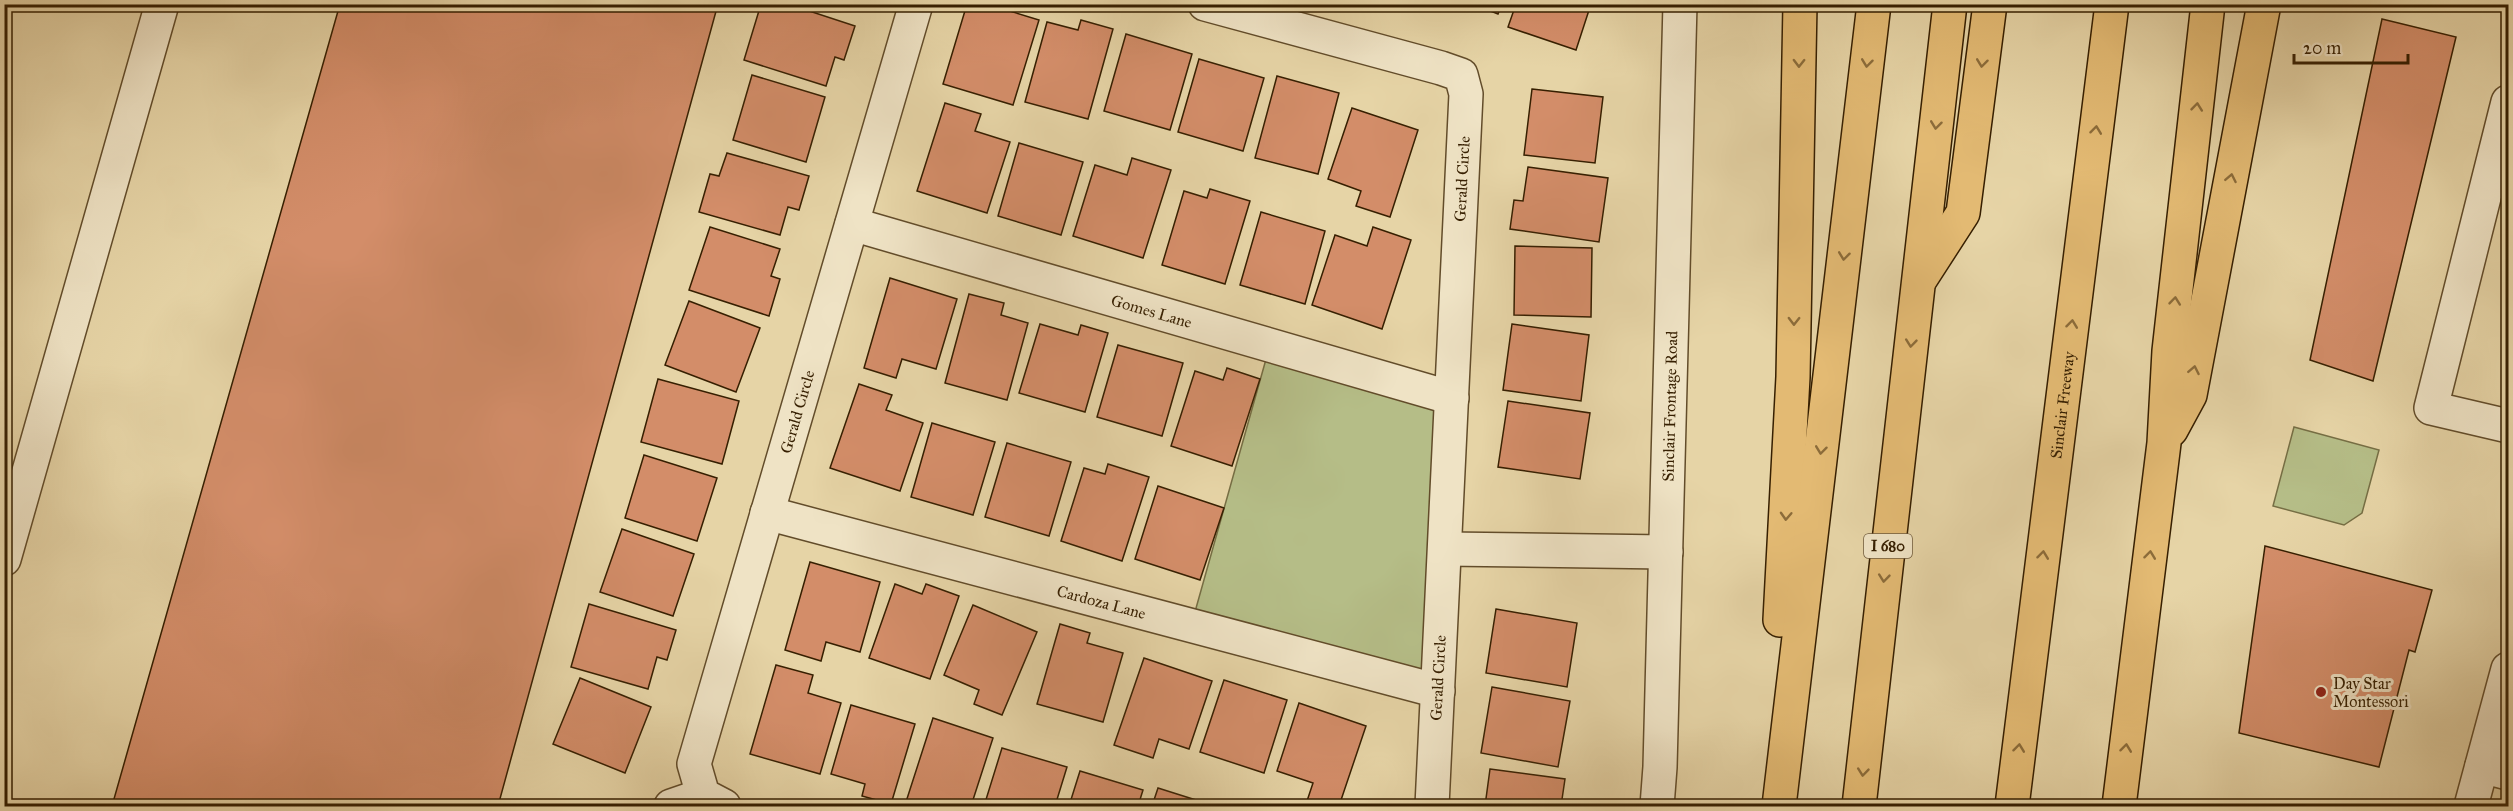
<svg xmlns="http://www.w3.org/2000/svg" width="2513" height="811" font-family="'IM FELL Great Primer',serif">
	<rect width="100%" height="100%" fill="#e6d4a6"/>
	<filter id="stains"><feTurbulence type="fractalNoise" baseFrequency=".00333" numOctaves="4"/><feColorMatrix values="0 0 0 0 .2 0 0 0 0 .09 0 0 0 0 .02 0 0 0 .5 -.17"/></filter>
	<radialGradient id="worn" r=".72"><stop offset=".6" stop-color="#630" stop-opacity="0"/><stop offset="1" stop-color="#630" stop-opacity=".3"/></radialGradient>
	<g fill="#b5bd87" stroke="#766e44" stroke-width="1.5">
		<path d="M1270,345l182,53 -14,293 -247,-65z"/>
		<path d="M2294,427l85,23 -17,63 -18,12 -71,-19z"/>
	</g>
	<g fill="#d38d69" stroke="#361f01" stroke-width="1.5">
		<path d="M340,4h378l-220,802h-386z"/>
		<path d="M761,4h27l67,22 -11,34 -9,-3 -9,29 -82,-26z"/>
		<path d="M967,4h20l52,16 -26,85 -70,-21z"/>
		<path d="M1473,4h29l-4,10z"/>
		<path d="M1516,4h75l-15,46 -68,-23z"/>
		<path d="M2382,19l74,18 -83,344 -63,-21z"/>
		<path d="M1081,20l32,9 -25,90 -63,-17 22,-80 31,8z"/>
		<path d="M1126,34l66,20 -22,76 -66,-19z"/>
		<path d="M1199,59l65,19 -21,73 -65,-19z"/>
		<path d="M752,75l73,22 -19,65 -73,-22z"/>
		<path d="M1277,76l62,17 -21,81 -63,-16z"/>
		<path d="M1532,89l71,8 -8,66 -71,-8z"/>
		<path d="M945,103l36,11 -6,17 35,11 -23,71 -70,-22z"/>
		<path d="M1352,108l66,22 -28,87 -34,-11 5,-15 -33,-12z"/>
		<path d="M1019,143l64,19 -22,73 -63,-19z"/>
		<path d="M727,153l82,23 -10,34 -11,-3 -8,28 -81,-23 11,-38 9,2z"/>
		<path d="M1132,158l39,12 -28,88 -70,-22 22,-71 32,10z"/>
		<path d="M1528,167l80,11 -9,64 -89,-13 4,-29 9,1z"/>
		<path d="M1210,189l40,12 -25,83 -63,-19 22,-74 23,7z"/>
		<path d="M1261,212l64,19 -20,73 -65,-19z"/>
		<path d="M710,227l70,22 -9,27 9,3 -11,37 -80,-26z"/>
		<path d="M1373,227l38,13 -29,89 -70,-24 23,-70 32,11z"/>
		<path d="M1515,246l77,2 -1,69 -77,-2z"/>
		<path d="M890,278l67,21 -21,70 -34,-10 -6,19 -32,-10z"/>
		<path d="M969,294l35,9 -3,12 27,8 -21,77 -62,-17z"/>
		<path d="M689,301l71,27 -24,64 -71,-27z"/>
		<path d="M1040,324l38,11 3,-10 27,8 -23,79 -66,-19z"/>
		<path d="M1512,324l77,11 -8,66 -78,-11z"/>
		<path d="M1118,345l65,18 -21,73 -65,-19z"/>
		<path d="M1227,368l33,11 -28,87 -61,-20 24,-75 28,9z"/>
		<path d="M658,379l81,22 -17,63 -81,-22z"/>
		<path d="M859,384l33,11 -6,15 37,13 -23,68 -70,-23z"/>
		<path d="M1508,401l82,12 -10,66 -82,-12z"/>
		<path d="M932,423l63,19 -22,73 -62,-18z"/>
		<path d="M1007,443l64,19 -22,74 -64,-19z"/>
		<path d="M644,455l73,23 -20,63 -72,-23z"/>
		<path d="M1108,464l41,13 -27,84 -61,-20 23,-73 21,6z"/>
		<path d="M1158,486l66,22 -24,72 -65,-21z"/>
		<path d="M622,529l72,25 -21,62 -73,-24z"/>
		<path d="M2265,546l167,44 -17,62 -6,-2 -30,117 -140,-34z"/>
		<path d="M810,562l70,20 -20,70 -34,-10 -5,19 -36,-11z"/>
		<path d="M895,584l27,10 4,-10 33,12 -29,83 -61,-21z"/>
		<path d="M589,604l87,26 -9,30 -10,-3 -9,32 -77,-22z"/>
		<path d="M973,605l64,27 -35,83 -28,-11 5,-14 -35,-15z"/>
		<path d="M1496,609l81,14 -10,64 -81,-14z"/>
		<path d="M1060,624l30,9 -3,10 36,10 -20,69 -66,-18z"/>
		<path d="M1144,658l68,23 -23,68 -30,-10 -6,19 -39,-13z"/>
		<path d="M776,665l37,10 -5,18 33,10 -21,71 -70,-20z"/>
		<path d="M580,678l71,29 -26,66 -72,-29z"/>
		<path d="M1224,680l63,20 -23,73 -64,-21z"/>
		<path d="M1492,687l78,14 -12,66 -77,-14z"/>
		<path d="M1299,703l67,23 -27,80h-15l-17,-5 6,-18 -36,-12z"/>
		<path d="M851,705l64,19 -24,80 -29,-8 3,-12 -34,-10z"/>
		<path d="M933,718l60,20 -22,68h-22l-8,-2 -1,2h-29l-6,-1z"/>
		<path d="M1002,748l65,19 -12,39h-71z"/>
		<path d="M1490,769l75,10 -4,27h-76z"/>
		<path d="M1080,771l63,19 -5,16h-69z"/>
		<path d="M1158,788l57,18h-63z"/>
	</g>
	<g fill="none" stroke-linecap="round" stroke-linejoin="round">
		<g stroke="#624c2a" stroke-width="36">
			<g id="minor">
				<path d="M1205,4l236,64 20,7 5,19 -34,712"/>
				<path d="M2508,102l-77,306 77,18"/>
				<path id="s1" d="M852,224l600,174"/>
				<path id="s2" d="M767,513l671,178"/>
				<path d="M1445,549l221,3"/>
				<path d="M4,559l158,-555"/>
				<path d="M2482,766l26,7"/>
				<path d="M671,806l32,-11"/>
				<path id="s3" d="M724,806l-21,-11 -9,-31 222,-760"/>
				<path id="s4" d="M1657,806l3,-39 20,-763"/>
				<path d="M2471,806l37,-137"/>
			</g>
		</g>
		<g stroke="#361f01" stroke-width="36">
			<g id="highway">
				<path d="M1921,278l42,-65 27,-209"/>
				<path d="M2171,430l19,-35 74,-391"/>
				<path d="M1780,620l13,-243 7,-373"/>
				<path d="M1779,806l95,-802"/>
				<path d="M1859,806l91,-802"/>
				<path id="s5" d="M2012,806l100,-802"/>
				<path d="M2119,806l45,-363 5,-92 39,-347"/>
			</g>
		</g>
		<use href="#minor" stroke="#efe3c5" stroke-width="33"/>
		<use href="#highway" stroke="#e3ba73" stroke-width="33"/>
	</g>
	<defs><path id="oneway-chevron" d="M-2-3.5L2.5 0L-2 3.5" fill="none" stroke-width="1.6" stroke-linecap="round" stroke-linejoin="round" transform="scale(1.5)"/></defs>
	<g stroke="#8c6c3a">
		<use href="#oneway-chevron" transform="translate(1799 63) rotate(91)"/>
		<use href="#oneway-chevron" transform="translate(1867 63) rotate(97)"/>
		<use href="#oneway-chevron" transform="translate(1982 63) rotate(97)"/>
		<use href="#oneway-chevron" transform="translate(2197 107) rotate(-84)"/>
		<use href="#oneway-chevron" transform="translate(1936 125) rotate(97)"/>
		<use href="#oneway-chevron" transform="translate(2096 130) rotate(-83)"/>
		<use href="#oneway-chevron" transform="translate(2231 178) rotate(-79)"/>
		<use href="#oneway-chevron" transform="translate(1844 256) rotate(97)"/>
		<use href="#oneway-chevron" transform="translate(2175 301) rotate(-84)"/>
		<use href="#oneway-chevron" transform="translate(1794 321) rotate(91)"/>
		<use href="#oneway-chevron" transform="translate(2072 324) rotate(-83)"/>
		<use href="#oneway-chevron" transform="translate(1911 343) rotate(96)"/>
		<use href="#oneway-chevron" transform="translate(2194 370) rotate(-79)"/>
		<use href="#oneway-chevron" transform="translate(1821 450) rotate(97)"/>
		<use href="#oneway-chevron" transform="translate(1786 516) rotate(93)"/>
		<use href="#oneway-chevron" transform="translate(2043 555) rotate(-83)"/>
		<use href="#oneway-chevron" transform="translate(2150 555) rotate(-83)"/>
		<use href="#oneway-chevron" transform="translate(1884 578) rotate(96)"/>
		<use href="#oneway-chevron" transform="translate(2019 748) rotate(-83)"/>
		<use href="#oneway-chevron" transform="translate(2126 748) rotate(-83)"/>
		<use href="#oneway-chevron" transform="translate(1863 772) rotate(96)"/>
	</g>
	<circle fill="#8f2418" stroke="#efe3c5" stroke-width="2" cx="2321" cy="692" r="6"/>
	<g text-anchor="middle" dominant-baseline="central" stroke-width="6" stroke-linejoin="round" paint-order="stroke">
		<rect fill="#efe3c5" stroke="#6e5a3c" stroke-width="1.5" x="1864" y="534" width="48" height="24" rx="4.5"/>
		<g font-size="15" font-weight="bold" fill="#361f01">
			<text x="1888" y="546">I 680</text>
		</g>
		<g font-size="16" fill="#361f01" stroke="#efe3c5">
			<text transform="translate(1462 179) rotate(-87)">Gerald Circle</text>
			<text stroke="none"><textPath href="#s1" startOffset="312">Gomes Lane</textPath></text>
			<text stroke="none"><textPath href="#s5" startOffset="404">Sinclair Freeway</textPath></text>
			<text stroke="none"><textPath href="#s4" startOffset="400">Sinclair Frontage Road</textPath></text>
			<text stroke="none"><textPath href="#s3" startOffset="423">Gerald Circle</textPath></text>
			<text stroke="none"><textPath href="#s2" startOffset="346">Cardoza Lane</textPath></text>
			<text transform="translate(1438 678) rotate(-87)">Gerald Circle</text>
		</g>
		<g font-size="16" fill="#361f01" stroke="#efe3c5" text-anchor="start">
			<text x="2333" y="683">Day Star<tspan x="2333" dy="18">Montessori</tspan></text>
		</g>
	</g>
	<rect width="2513" height="811" fill="none" stroke="#e6d4a6" stroke-width="24"/>
	<rect x="6" y="6" width="2501" height="799" fill="none" stroke="#361f01" stroke-width="3"/>
	<rect x="12" y="12" width="2489" height="787" fill="none" stroke="#361f01" stroke-width="1.5"/>
	<path d="M2294 54v9h114v-9" fill="none" stroke="#361f01" stroke-width="3"/>
	<text x="2303" y="54" font-size="18" fill="#361f01" stroke="#efe3c5" stroke-width="4.5" paint-order="stroke">20 m</text>
	<rect width="100%" height="100%" filter="url(#stains)"/>
	<rect width="100%" height="100%" fill="url(#worn)"/>
</svg>
